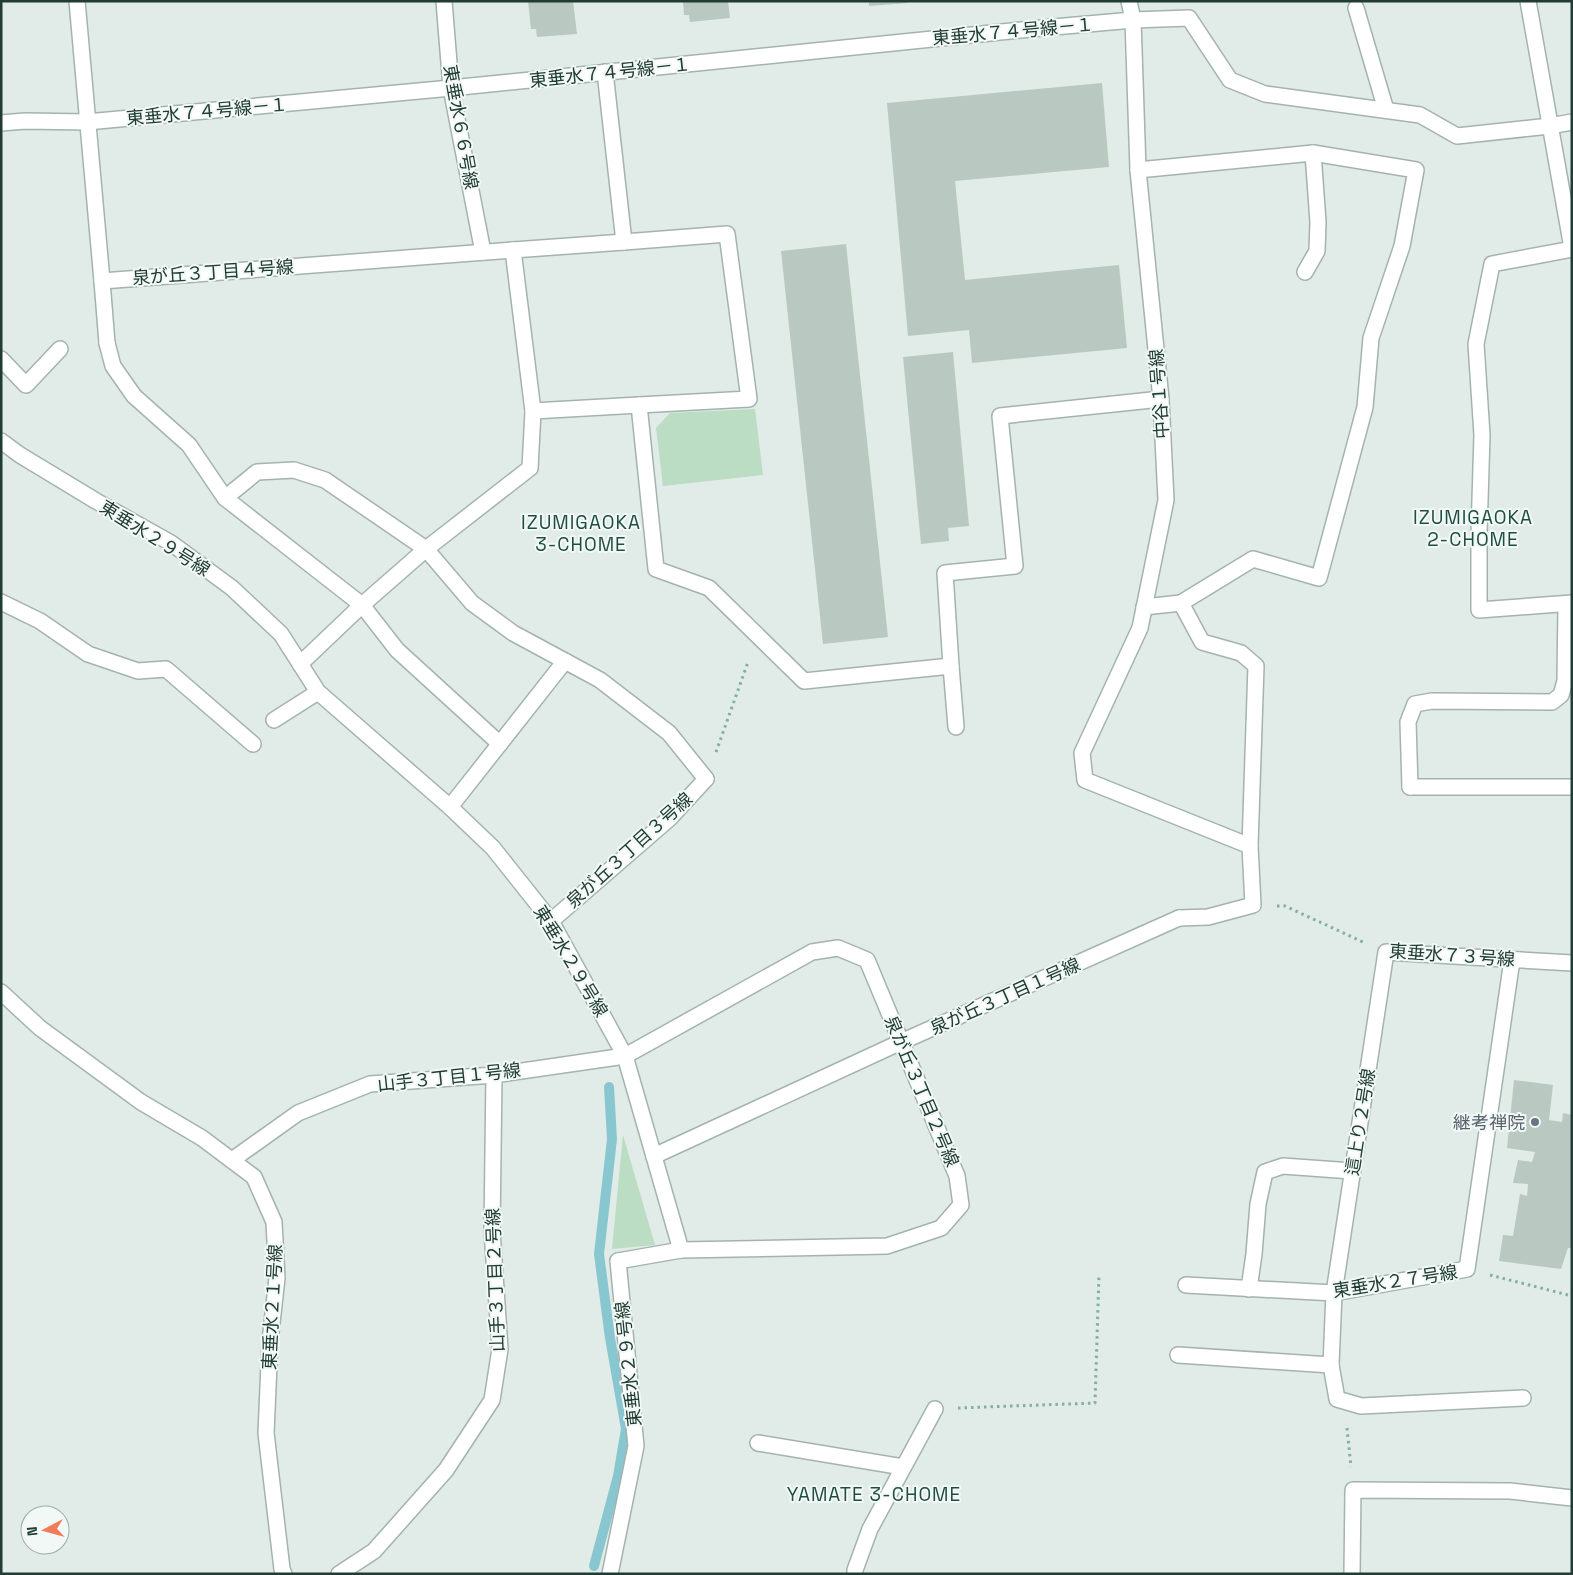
<svg xmlns="http://www.w3.org/2000/svg" width="1573" height="1575" font-family="'Space Grotesk','Noto Sans JP',sans-serif">
	<rect width="100%" height="100%" fill="#e1ebe7"/>
	<g fill="#baddc3">
		<path d="M755,409l8,66 -100,11 -7,-58 14,-15z"/>
		<path d="M623,1135l32,110 -43,4z"/>
	</g>
	<g fill="none" stroke-linecap="round" stroke-linejoin="round">
		<path stroke="#89c7d0" stroke-width="10" d="M594,1566l24,-90 8,-47 -16,-91 -11,-84 13,-115 -3,-52"/>
	</g>
	<g fill="#b9c9c2">
		<path d="M528,1h45l4,33 -40,3 -1,-8h-5z"/>
		<path d="M683,1h45l2,17 -40,4 -1,-7h-5z"/>
		<path d="M869,1h38l1,2 -39,3z"/>
		<path d="M1102,83l7,84 -154,14 10,99 154,-15 8,83 -155,15 -3,-33 -61,6 -21,-233z"/>
		<path d="M846,244l42,393 -65,7 -42,-393z"/>
		<path d="M953,352l16,174 -21,2 1,13 -28,3 -18,-187z"/>
		<path d="M1514,1080l39,5 -4,35 13,2 1,-9 9,2v133h-4l-7,21 -62,-8 4,-26 10,1 7,-42 7,2 1,-12 -15,-1 5,-23 14,2 3,-10 -28,-4z"/>
	</g>
	<g fill="none" stroke-linecap="round" stroke-linejoin="round">
		<g stroke="#a4b3ae" stroke-width="18">
			<g id="service">
				<path d="M1356,8l30,102"/>
				<path d="M1138,170l175,-17 103,17 -14,76 -31,92 -6,69 -46,171 -66,-19 -72,44 -37,4"/>
				<path d="M1305,272l12,-21 1,-29 -5,-69"/>
				<path d="M107,343l6,23 21,30 55,49 36,53 137,107 35,45 103,94"/>
				<path d="M1,359l25,26 34,-36"/>
				<path d="M225,498l32,-26 37,-2 31,10 101,69 46,54 41,30 87,47 69,53 37,46"/>
				<path d="M951,666l5,61"/>
				<path d="M274,720l44,-28"/>
				<path d="M1410,787h162"/>
				<path d="M450,807l115,-146"/>
				<path d="M1179,918l29,-1 45,-12 -3,-59 6,-180 -15,-13 -39,-11 -21,-39"/>
				<path d="M618,1261l63,-11"/>
				<path d="M1249,1289l5,-35 4,-50 7,-32 18,-6 69,5"/>
				<path d="M1178,1355l153,10 3,-72 -148,-8"/>
				<path d="M1331,1365l6,34 24,7 162,-8"/>
				<path d="M758,1443l145,24"/>
				<path d="M855,1574v-4l15,-41 65,-120"/>
				<path d="M1352,1574l1,-84 157,1 62,7"/>
			</g>
		</g>
		<g stroke="#a4b3ae" stroke-width="18">
			<g id="minor">
				<path d="M77,1l25,280 411,-31"/>
				<path d="M444,1l7,87 32,164"/>
				<path d="M1129,1l4,19 5,150 23,229 5,101 -26,128 -58,125 3,27 165,66"/>
				<path d="M1528,1l44,247"/>
				<path d="M605,72l19,170 103,-8 22,165 -110,6 17,164 53,19 95,93 147,-15 -6,-93 70,-7 -15,-150 161,-17"/>
				<path d="M1,123l24,-2 62,1 364,-34 580,-59 102,-9 56,-2 41,62 35,14 155,21 37,21 93,-10 22,-4"/>
				<path d="M624,242l-111,8 20,161 106,-6"/>
				<path d="M1572,249l-80,15 -16,80 6,91 -3,98v77l93,-7"/>
				<path d="M102,281l5,62"/>
				<path d="M1,441l19,14 76,46 75,42 61,45 49,46 37,58 132,115 43,41 58,73 74,135 56,194 206,-4 54,-18 20,-23 -4,-29 -90,-216 -29,-12 -26,4 -187,104 -131,19 -124,9 -72,29 -66,47"/>
				<path d="M1,602l39,19 48,33 50,17 28,-2 87,75"/>
				<path d="M300,664l62,-59 64,-56 104,-81 3,-57"/>
				<path d="M1410,787l-2,-65 7,-18 17,-3 120,1 9,-7 4,-14 1,-77"/>
				<path d="M551,921l119,-103 36,-39"/>
				<path d="M1512,960l-45,309 -133,24 52,-341 186,11"/>
				<path d="M1,992l39,36 101,74 61,36 52,39 20,45 3,56 -7,63 -4,92 16,136 2,5"/>
				<path d="M654,1156l247,-114 278,-124"/>
				<path d="M339,1574l35,-23 72,-81 46,-70 8,-51 -8,-119 2,-155"/>
				<path d="M610,1574l26,-128 -18,-185"/>
			</g>
		</g>
		<g stroke="#82afa0" stroke-width="3" stroke-dasharray="2.5 4" stroke-linecap="butt">
			<path d="M716,752l32,-90"/>
			<path d="M1277,906h8l78,36"/>
			<path d="M1490,1275l82,21"/>
			<path d="M958,1408l137,-5 4,-129"/>
			<path d="M1347,1428l4,39"/>
		</g>
		<use href="#service" stroke="#fff" stroke-width="15"/>
		<use href="#minor" stroke="#fff" stroke-width="15"/>
	</g>
	<circle fill="#6b7280" stroke="#f1f8f5" stroke-width="2" cx="1535" cy="1122" r="5"/>
	<g text-anchor="middle" dominant-baseline="central" stroke-width="4" stroke-linejoin="round" paint-order="stroke">
		<g font-size="18" fill="#213c34" stroke="#f1f8f5">
			<text transform="translate(1013 31) rotate(-5)">東垂水７４号線－１</text>
			<text transform="translate(610 72) rotate(-6)">東垂水７４号線－１</text>
			<text transform="translate(207 111) rotate(-5)">東垂水７４号線－１</text>
			<text transform="translate(461 127) rotate(80)">東垂水６６号線</text>
			<text transform="translate(213 272) rotate(-4)">泉が丘３丁目４号線</text>
			<text transform="translate(1159 394) rotate(-94)">中谷１号線</text>
			<text transform="translate(155 538) rotate(32)">東垂水２９号線</text>
			<text transform="translate(629 850) rotate(-42)">泉が丘３丁目３号線</text>
			<text transform="translate(1452 955) rotate(4)">東垂水７３号線</text>
			<text transform="translate(571 961) rotate(59)">東垂水２９号線</text>
			<text transform="translate(1005 996) rotate(-24)">泉が丘３丁目１号線</text>
			<text transform="translate(449 1077) rotate(-6)">山手３丁目１号線</text>
			<text transform="translate(922 1091) rotate(67)">泉が丘３丁目２号線</text>
			<text transform="translate(1360 1122) rotate(-81)">這上り２号線</text>
			<text transform="translate(495 1280) rotate(-92)">山手３丁目２号線</text>
			<text transform="translate(1395 1281) rotate(-9)">東垂水２７号線</text>
			<text transform="translate(272 1307) rotate(-87)">東垂水２１号線</text>
			<text transform="translate(628 1364) rotate(-96)">東垂水２９号線</text>
		</g>
		<g font-size="18" fill="#5b616d" stroke="#f1f8f5" text-anchor="end">
			<text x="1525" y="1122">継考禅院</text>
		</g>
		<g font-size="19" letter-spacing="1" fill="#1e4e41" stroke="#f1f8f5">
			<text x="1473" y="517">IZUMIGAOKA<tspan x="1473" dy="22">2-CHOME</tspan></text>
			<text x="581" y="522">IZUMIGAOKA<tspan x="581" dy="22">3-CHOME</tspan></text>
			<text x="874" y="1494">YAMATE 3-CHOME</text>
		</g>
	</g>
	<rect width="1573" height="1575" fill="none" stroke="#213c34" stroke-width="5"/>
	<g transform="translate(45 1530) rotate(264)"><circle r="24" fill="#f1f8f5" stroke="#9eada8"/>
	<path d="M0-4L9 19L0 12L-9 19Z" fill="#f17c5a"/>
	<text y="-8" font-size="14" font-weight="bold" text-anchor="middle" fill="#213c34">N</text>
	</g>
</svg>
